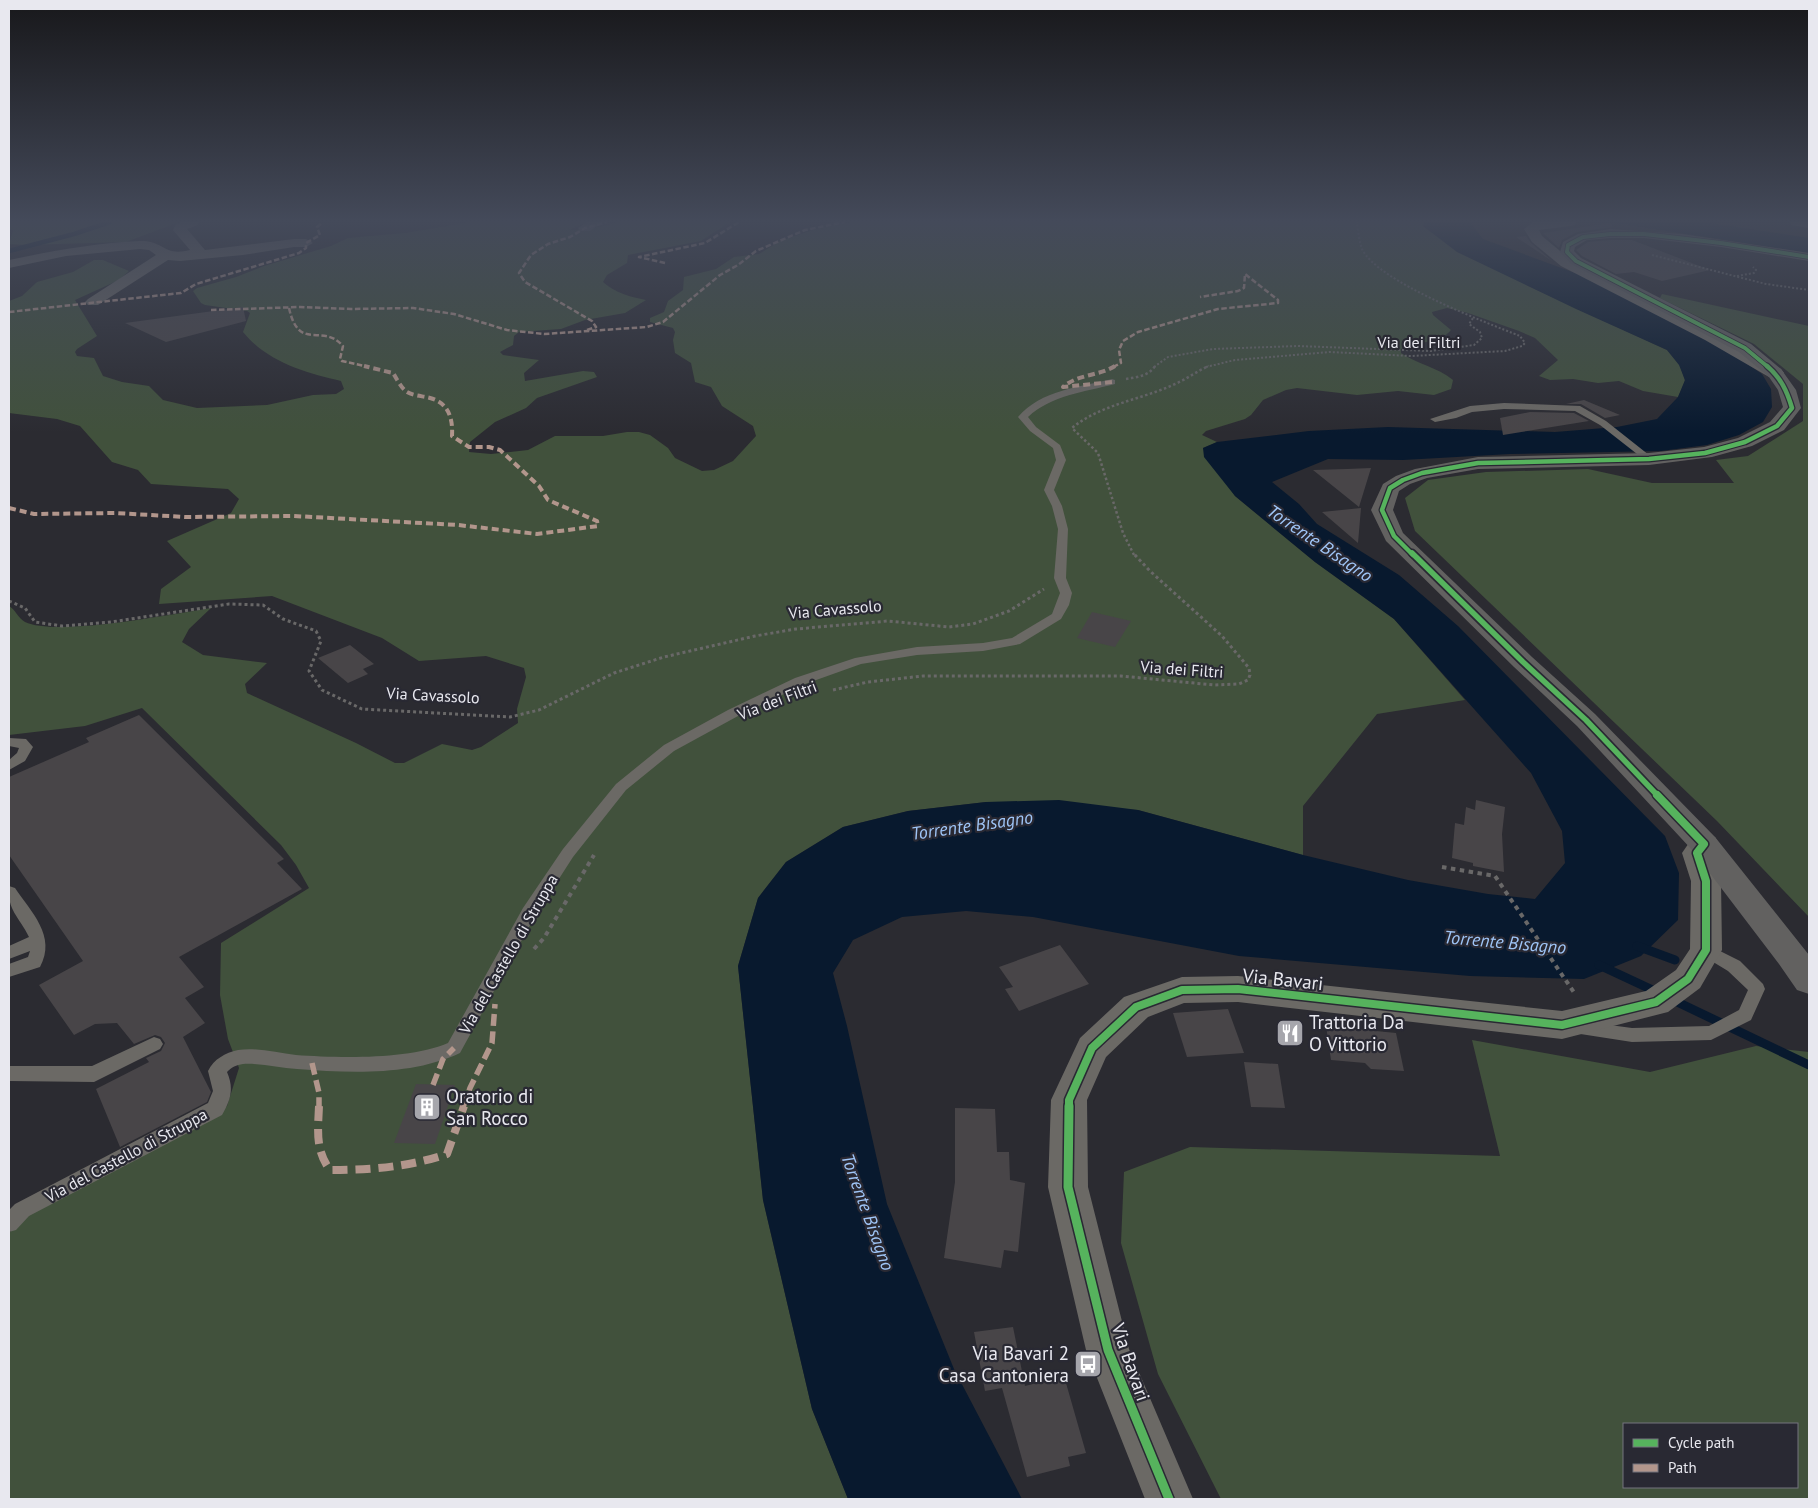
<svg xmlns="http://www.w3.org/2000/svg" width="1818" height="1508" font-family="'PT Sans',sans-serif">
	<rect width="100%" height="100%" fill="#2b2b31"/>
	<g fill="#41513c" fill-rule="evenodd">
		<path d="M9,222h170l-53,20 -100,3 -17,-1 4,-14 -4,-1z"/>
		<path d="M466,222h121l-18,8 22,-1 28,-7h111l-29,19 -73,14 -1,8 -20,12 -4,7c12,11 28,15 43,18l-21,13 -40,7 -24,9 -42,3 -5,4 -1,9 -13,7 3,3 36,5 -15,13 1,8 58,-10 11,1 3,5 -60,21 -11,10 -31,14 -25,20 -1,10 22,2 37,-4 27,-14h48l24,-4h12l11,3 18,13 7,10 27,13 12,-1 19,-9 23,-25 -3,-10 -31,-20 -11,-19 -16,-5 -4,-19 -16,-10 -2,-13 2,-8 -2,-4 -23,-6v-4l14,-6 4,-11 15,-11 1,-13 32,-8 18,-12 25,-3 21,-13 33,-11 38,-8h573v4l104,60 139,64 13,15 5,16 -7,16 -35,-6 -24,-10 -21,2 -25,-4 -23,1 -11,-4 19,-16 -23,-22 -16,-7 -51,-18 -21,-5 -15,4 1,3 18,15c-12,15 -35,10 -50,19v4c16,11 36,14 52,27l-2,9 -17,6 -36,-4 -41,4 -60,-7 -11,2 -23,10 -12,15 -6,4 -39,12 -4,4 15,7 -14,6 32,48 80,66 79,57 71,81 -88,14 -74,92v49l-165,-45 -152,-8 -78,9 -65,16 -57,35 -28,36 -20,68 25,234 49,209 36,90h-839v-266l20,-18 176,-94 22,-15 12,-38 -11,-29 -8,-44 1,-52 88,-55 -13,-23 -15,-20 -139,-137 -57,18 -76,9v-129c6,3 9,12 16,16 32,15 147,-8 186,-14l-22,21 -7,13 21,13 64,8 -22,21 2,9 109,50 39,20h9l38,-19 30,6 9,-3 37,-24 -1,-14 9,-32 -2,-9 -38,-12 -67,5 -37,-23 -110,-42 -113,8 2,-15 30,-22 -24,-26 64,-28 8,-14 -11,-10 -77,-5 -13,-14 -26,-8 -32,-36 -23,-7 -48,-6v-112l13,-5 15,-14 36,-10 21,-12h9l26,11 -10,9 -44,20 22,36 -20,13 -2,3 2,4 17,2 9,18 19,6 27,4 14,14 34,8 70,-3 46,-10 23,-1 8,-5 -3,-8c-35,-8 -74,-19 -98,-49l7,-19 -3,-2 -42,-6 -4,-2 -8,-12 4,-3 39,-11 28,-11 67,-20 17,-8 57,-5 60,-10z"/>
		<path d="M1662,294l147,32v591l-92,-96 -302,-290 -10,-33 23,-18 58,-8 102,-3 64,14h82l-18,-23 32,-4 55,-35v-37l-49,-40 -94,-46z"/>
		<path d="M1472,1040l178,32 106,-26 53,6v447h-588l-63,-125 -37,-131 3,-71 66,-25 310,9zM1797,1424v63h-173v-63z"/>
	</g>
	<g fill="#08192e">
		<path d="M1424,222h49l-2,2 12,15 103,38 122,60 54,37 9,15 1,18 -9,15 -24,13 -32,10 -46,6 -151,3 -107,6 -75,-1 -56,23 27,22 18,20 82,51 59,51 207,210 14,37 -1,47 -37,36 -57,23 -114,-3 -231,-20 -206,-39 -67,-6 -64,6 -49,23 -20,33 14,53 40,178 67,165 68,130h-174l-36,-90 -49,-209 -25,-234 20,-68 28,-36 57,-35 65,-16 78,-9 73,-2 79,10 165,45 105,25 80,14 47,5 30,-36 -3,-32 -31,-58 -137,-154 -79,-57 -80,-66 -31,-39 -1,-9 14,-6 92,-11 79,-4 167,5 62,-5 40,-8 21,-22 7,-17 -6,-15 -12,-15 -91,-41 -119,-57 -34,-26z"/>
		<path d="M1609,222h94l106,16v15z"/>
	</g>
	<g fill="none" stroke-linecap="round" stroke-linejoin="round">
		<path stroke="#08192e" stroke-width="4.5" d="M9,251l65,-17 36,-12"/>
		<g stroke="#08192e" stroke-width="9">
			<path d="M1637,946l38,14"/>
			<path d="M1599,965l60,28"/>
			<path d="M1671,999l138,66"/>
		</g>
	</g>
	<g fill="#484548">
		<path d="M1610,223l3,4 -36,5 -15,8 -3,8 -16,-15z"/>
		<path d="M1526,236l5,7 21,18 -36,-24z"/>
		<path d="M1610,240h22l78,30 -48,11 -28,-9 -18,2 -34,-18 -6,-6 12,-8z"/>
		<path d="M243,307l3,14 -80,21 -41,-19z"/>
		<path d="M1584,400l36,15 -15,3 -24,-14h-15z"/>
		<path d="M1530,412l44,1 15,8 -86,14 -3,-17z"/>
		<path d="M1371,468l-12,39 -46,-37 34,-1z"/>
		<path d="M1361,508l-3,35 -36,-31z"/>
		<path d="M1092,612l39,9 -16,26 -38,-9z"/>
		<path d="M350,645l24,19 -11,5 5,5 -20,9 -30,-25z"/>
		<path d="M139,715l145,144 -7,4 25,26 -123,68 25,30 -19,11 20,25 -22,14 28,55 -4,10 -87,45 -24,-58 53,-27 -3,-4 15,-7 4,-8 -4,-6 -6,-2 -21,9 -17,-21 -22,1 -21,11 -35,-50 44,-24 -74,-106v-78l80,-35 -3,-4z"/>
		<path d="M1476,800l29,7 -3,27 2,38 -31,-6v-3l-21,-5 3,-35 9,2 2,-18 9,3z"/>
		<path d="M1060,945l29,39 -70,27 -14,-22 8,-2 -14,-20z"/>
		<path d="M1228,1009l16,44 -57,4 -14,-44z"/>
		<path d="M1326,1026l70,7 8,38 -33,-2 -6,-6 -34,-3z"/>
		<path d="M1244,1062l34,2 7,44 -34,-1z"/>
		<path d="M416,1084l39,1 -20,59 -41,-1z"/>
		<path d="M955,1108l40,1 2,43h12l1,28 15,3 -7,69 -14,-2 -3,18 -57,-10 11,-76z"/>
		<path d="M1013,1327l12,59 39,-10 22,77 -18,4 2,9 -43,11 -25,-89 -17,3 -11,-59z"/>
	</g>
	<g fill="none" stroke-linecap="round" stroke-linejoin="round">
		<g stroke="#696868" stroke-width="2" stroke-dasharray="2 2" stroke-linecap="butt">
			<path d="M1652,255l114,29 43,6"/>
			<path d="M1737,276l17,-3 2,-3 -3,-3"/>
			<path d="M1154,367l14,-10 45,-8 85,-3 133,5 43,-6 8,-7 -2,-6 -11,-8 4,-6"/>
			<path d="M1206,367l29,-7 95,-8 81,4 94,-5 17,-5 3,-3 -5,-7c-35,-14 -142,-54 -158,-87 -3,-8 -4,-19 -5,-27"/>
		</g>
		<g stroke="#696868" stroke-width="2.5" stroke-dasharray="2.5 2.5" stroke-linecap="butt">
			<path d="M1126,379c11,-2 23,-3 29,-13"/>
			<path d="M1134,555l-11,-22 -25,-80 -26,-25c29,-24 69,-28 103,-44 12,-5 22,-13 34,-18"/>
		</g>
		<g stroke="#696868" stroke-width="3" stroke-dasharray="3 3" stroke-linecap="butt">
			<path d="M9,601l16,7 10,14 27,4 49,-4 118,-18 34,1 20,14 33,12 5,10 -12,30 13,19 40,19 148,8 29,-7 75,-37 50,-16 91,-21 41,-7 92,-8 61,6 24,-3 36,-13 35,-22"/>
			<path d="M833,690l35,-8 55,-6h198l93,9 25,-1 9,-4 2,-5 -1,-7 -27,-32 -72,-65 -17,-18"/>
		</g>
		<g stroke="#696868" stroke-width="4" stroke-dasharray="4.5 4.5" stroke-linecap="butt">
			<path d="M1442,867l53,9 80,118"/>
			<path d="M534,949l10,-11 50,-83"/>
		</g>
		<g fill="#6b6965" fill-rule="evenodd">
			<path d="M1112,379l3,1v4c-31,8 -63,11 -87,33l8,10 24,18 6,15 -12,30 8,16 6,23 -2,49 6,15 -3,12 -8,14 -41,25 -37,7 -66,4 -56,9 -56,20 -67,32 -64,35 -48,39 -53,67 -38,59 -75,137c-49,23 -110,20 -163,16 -18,-1 -36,-6 -54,-5 -7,1 -11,3 -16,8 7,16 4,28 -5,43l-193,101 -13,14 -7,2v-22l6,-6 193,-101 5,-12 -5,-20c6,-12 17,-18 30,-21 19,-3 39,3 58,5 42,3 113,5 152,-12l75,-135 40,-59 53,-65 48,-39 64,-35 67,-32 60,-20 62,-11 66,-4 29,-5 40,-24 8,-21 -6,-15 4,-49 -6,-23 -8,-16 12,-30 -3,-12 -23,-17 -12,-14c23,-27 62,-30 94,-38z"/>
			<path d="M1504,403l76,3 26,15 48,38 -5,3 -3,-1 -46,-36 -25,-14 -71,-2 -32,3 -16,6 -21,4 -5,-3 40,-13z"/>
			<path d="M9,738l17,1 7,8 -8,14 -16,9v-10l8,-7 2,-5 -10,-2z"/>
			<path d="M9,886l6,2c16,24 42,48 25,79l-31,10v-13l19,-7 2,-6 -21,8v-13l20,-9c-10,-21 -22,-26 -20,-51z"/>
			<path d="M1706,944l34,17 23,23 2,5 -14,31 -40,20 -79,2 -58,-9 -3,-5 3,-5 6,-2 52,7 77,-2 30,-16 9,-20 -20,-19 -28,-17 -2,-4 2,-4z"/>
			<path d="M154,1037l6,2 3,5 -3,5 -66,33 -85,-1v-15h83z"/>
		</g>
		<g fill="#6b6965" fill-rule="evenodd">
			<path d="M182,222h17l-1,3 -11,4 18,21 89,-11h12l7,4 -7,4h-12l-51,8 -63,6 -12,-1 -70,45h-10l-3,-3 3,-3 68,-44 -7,-5 -9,-1 -74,7 -57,12v-8c43,-9 86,-17 131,-19 24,-1 23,16 50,9l-17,-20 3,-6z"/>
			<path d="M587,222h16l-13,9h-10l-2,-3z"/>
			<path d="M1533,222h43l-1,3 -5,1 -31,4 3,6 29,24 146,74 64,35 3,4 -3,4 -6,1 -6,-1 -64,-37 -144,-74 -29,-24 -8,-13z"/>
			<path d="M1790,222h19v6l-18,-3z"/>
		</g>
		<path fill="#6b6965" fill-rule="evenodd" d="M1704,834l11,3 4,7 -7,10 9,27 1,69 -22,38 -32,24 -106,27 -324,-37 -54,1 -36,14 -42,40 -19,43 1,87 41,162 64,150h-48l-59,-149 -38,-163 3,-87 29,-62 44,-41 58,-20 56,-1 324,35 84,-20 30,-21 14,-21 1,-68 -9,-28 11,-16z"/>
		<path fill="#626160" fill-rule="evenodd" d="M1610,229l72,5 127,19v8l-88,-14 -77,-9h-34l-23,2 -12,7 -1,4 7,7 170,86 30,25 15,21 5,18 -17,22 -32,16 -40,11 -63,8 -171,4 -51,9 -17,6 -11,7 -6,19 10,23 129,124 63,57 120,123 94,118v39l-12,-4 -18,-26 -86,-113 -116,-125 -63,-59 -128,-126 -15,-31 12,-26 13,-8 19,-7 63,-12 171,-4 55,-6 34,-9 32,-16 13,-15 -5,-17 -9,-13 -30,-25 -168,-88 -11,-12 3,-10 15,-8z"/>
		<g stroke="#b2968c" stroke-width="2.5" stroke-dasharray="5.5 2.5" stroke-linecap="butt">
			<path d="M665,263l-26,-6 66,-14 34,-21"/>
			<path d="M289,308c10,45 33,14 54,38l-3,13 2,2 27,6"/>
			<path d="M211,310l89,-3 51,2 62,-1 41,6 53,16 37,4 103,-7 16,-5 57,-47 18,-10 18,-14 49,-21 40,-8"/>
			<path d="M9,312l172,-19 15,-9 103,-31 7,-5v-5l14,-8 -3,-8 6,-5"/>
			<path d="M587,330l9,-3 -4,-6 -67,-39 -6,-9 12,-18 17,-11 22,-7 15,-9 22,-6"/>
			<path d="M1113,367l8,-4 -2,-13 4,-9 15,-9 80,-23 60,-6v-3l-33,-26 -1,14 -6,3 -38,6"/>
		</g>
		<g stroke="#b2968c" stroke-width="4" stroke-dasharray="7 4" stroke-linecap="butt">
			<path d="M1112,382l-49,5c15,-13 36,-11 52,-21"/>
			<path d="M9,508l25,6 81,-1 70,4 109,-1 164,9 79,9 61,-8 -1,-5 -49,-21 -9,-14 -39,-36 -11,-3h-20l-17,-11c1,-17 -3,-33 -22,-38 -7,-2 -16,-2 -23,-6 -6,-4 -10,-13 -14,-19l-29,-7"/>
		</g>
		<g stroke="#b2968c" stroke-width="5.5" stroke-dasharray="12 5.5" stroke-linecap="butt">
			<path d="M312,1063l7,30v14"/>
			<path d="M433,1085l10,-26 11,-11"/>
			<path d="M463,1107l7,-19 22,-45 3,-39"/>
		</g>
		<path stroke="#b2968c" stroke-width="8" stroke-dasharray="15 8" stroke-linecap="butt" d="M319,1106c-1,24 -4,44 11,64 40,0 79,-3 117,-16l17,-48"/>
		<g stroke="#292933" stroke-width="5.5">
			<path id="cycleway-far4" d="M1768,367l-23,-19 -169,-87 -9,-9 1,-7 15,-8 27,-3h34l77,9 88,14"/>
		</g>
		<g stroke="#292933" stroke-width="7">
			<path id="cycleway-far3" d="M1413,555l-19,-19 -12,-26 8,-22 13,-8 19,-7 56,-10 171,-4 56,-6 40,-11 32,-16 15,-18c-5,-17 -11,-30 -25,-42"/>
		</g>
		<g stroke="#292933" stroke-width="9">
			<path id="cycleway-far2" d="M1412,553l111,109 63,58 72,76"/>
		</g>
		<g stroke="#292933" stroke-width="11">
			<path id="cycleway-far1" d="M1069,1107v-7l23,-52 44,-41 46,-17 56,-1 324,36 94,-23 32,-23 18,-29v-69l-9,-28 7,-9 -47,-49"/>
		</g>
		<g stroke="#292933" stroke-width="12">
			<path id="cycleway" d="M1069,1106l-1,81 40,163 61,149"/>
		</g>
		<use href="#cycleway-far4" stroke="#56b35d" stroke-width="4"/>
		<use href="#cycleway-far3" stroke="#56b35d" stroke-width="4.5"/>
		<use href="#cycleway-far2" stroke="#56b35d" stroke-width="5.5"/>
		<use href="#cycleway-far1" stroke="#56b35d" stroke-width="8"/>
		<use href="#cycleway" stroke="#56b35d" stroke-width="9"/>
	</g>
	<linearGradient id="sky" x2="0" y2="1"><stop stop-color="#18181b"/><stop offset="0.51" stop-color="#444a5a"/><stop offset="1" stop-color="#444a5a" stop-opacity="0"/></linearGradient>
	<rect width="1818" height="433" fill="url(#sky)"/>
	<defs>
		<g id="restaurant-square" transform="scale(1.4375)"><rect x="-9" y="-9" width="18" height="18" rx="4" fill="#a6a6ac" stroke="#292933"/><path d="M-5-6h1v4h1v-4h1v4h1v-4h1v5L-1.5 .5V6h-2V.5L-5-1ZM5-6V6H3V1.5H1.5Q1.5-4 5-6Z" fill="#fff"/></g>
		<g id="building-square" transform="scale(1.4375)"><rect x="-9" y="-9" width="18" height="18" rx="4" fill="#a6a6ac" stroke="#292933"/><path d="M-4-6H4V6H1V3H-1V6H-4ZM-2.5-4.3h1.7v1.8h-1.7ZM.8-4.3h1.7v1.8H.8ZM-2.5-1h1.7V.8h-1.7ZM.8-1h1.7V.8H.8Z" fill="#fff"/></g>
		<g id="bus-square" transform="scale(1.4375)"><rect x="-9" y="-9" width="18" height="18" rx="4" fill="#a6a6ac" stroke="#292933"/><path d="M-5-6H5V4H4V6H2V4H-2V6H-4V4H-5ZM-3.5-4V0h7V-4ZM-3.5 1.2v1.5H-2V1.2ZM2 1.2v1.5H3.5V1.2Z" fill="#fff"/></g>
	</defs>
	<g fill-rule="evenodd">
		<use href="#restaurant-square" x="1290" y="1033"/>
		<use href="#building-square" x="427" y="1107"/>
		<use href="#bus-square" x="1088" y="1364"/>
	</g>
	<g text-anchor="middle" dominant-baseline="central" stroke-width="4.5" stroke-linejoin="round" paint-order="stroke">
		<g font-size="16" fill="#e8e8ef" stroke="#292933">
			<text x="1419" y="342">Via dei Filtri</text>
			<text transform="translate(835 609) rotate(-5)">Via Cavassolo</text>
			<text transform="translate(1182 669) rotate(4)">Via dei Filtri</text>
			<text transform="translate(433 695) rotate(3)">Via Cavassolo</text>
			<text transform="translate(777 700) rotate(-21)">Via dei Filtri</text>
			<text transform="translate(508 954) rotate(-60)">Via del Castello di Struppa</text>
			<text transform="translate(126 1155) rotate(-28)">Via del Castello di Struppa</text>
		</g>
		<g font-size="18" font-style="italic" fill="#9fc5f7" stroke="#292933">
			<text transform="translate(1320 543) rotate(34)">Torrente Bisagno</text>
			<text transform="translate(972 825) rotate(-8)">Torrente Bisagno</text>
			<text transform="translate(1505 942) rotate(5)">Torrente Bisagno</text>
			<text transform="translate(868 1212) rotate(70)">Torrente Bisagno</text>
		</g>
		<g font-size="19" fill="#e8e8ef" stroke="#292933">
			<text transform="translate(1283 979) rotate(6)">Via Bavari</text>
			<text transform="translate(1131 1362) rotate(71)">Via Bavari</text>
		</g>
		<g font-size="19" fill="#e8e8ef" stroke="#292933" text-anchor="start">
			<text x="1309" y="1022">Trattoria Da<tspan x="1309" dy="22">O Vittorio</tspan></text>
			<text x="446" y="1096">Oratorio di<tspan x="446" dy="22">San Rocco</tspan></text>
			<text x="1069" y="1353" text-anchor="end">Via Bavari 2<tspan x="1069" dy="22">Casa Cantoniera</tspan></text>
		</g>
	</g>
	<rect width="1818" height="1508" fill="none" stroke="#e8e8ef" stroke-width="20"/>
	<rect x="1623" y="1423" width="175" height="65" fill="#292933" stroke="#75757e"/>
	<rect x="1633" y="1439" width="25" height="8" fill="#56b35d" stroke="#75757e"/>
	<text x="1668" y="1448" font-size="15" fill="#e8e8ef">Cycle path</text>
	<rect x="1633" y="1464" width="25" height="8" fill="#b2968c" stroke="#75757e"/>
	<text x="1668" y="1473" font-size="15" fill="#e8e8ef">Path</text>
</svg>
